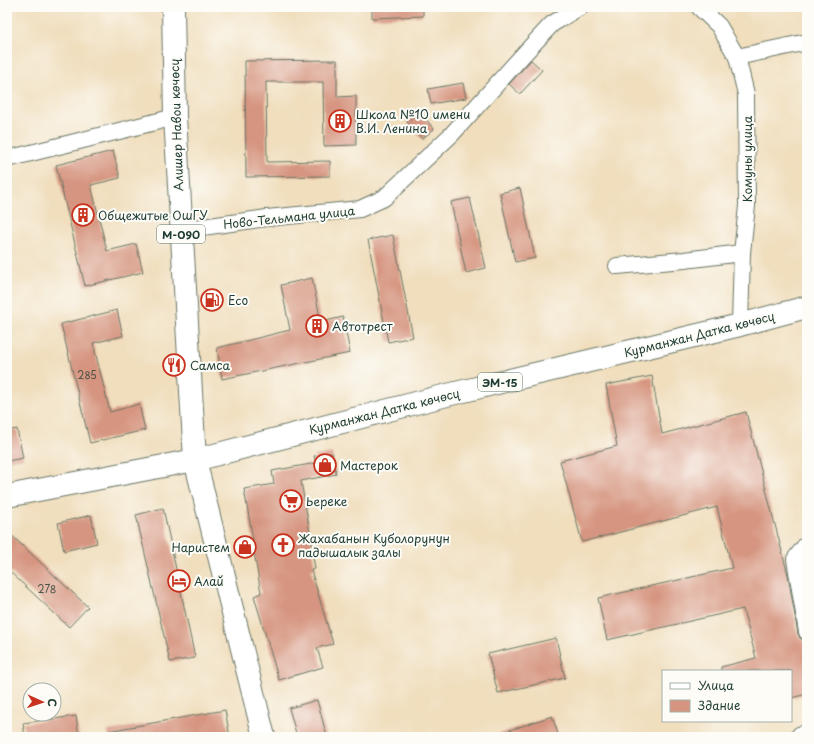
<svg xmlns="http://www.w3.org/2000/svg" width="814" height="744" font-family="'Playpen Sans',sans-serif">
	<rect width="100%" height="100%" fill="#fdfcf7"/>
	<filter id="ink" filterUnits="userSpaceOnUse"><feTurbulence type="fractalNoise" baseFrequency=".025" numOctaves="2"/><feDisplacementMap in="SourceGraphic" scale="8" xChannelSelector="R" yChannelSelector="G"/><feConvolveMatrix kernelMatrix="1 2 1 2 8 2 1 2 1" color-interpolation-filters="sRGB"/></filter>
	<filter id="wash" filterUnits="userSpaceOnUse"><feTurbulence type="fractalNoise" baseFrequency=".012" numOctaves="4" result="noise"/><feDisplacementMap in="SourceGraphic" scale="16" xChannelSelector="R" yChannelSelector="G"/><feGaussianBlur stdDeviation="0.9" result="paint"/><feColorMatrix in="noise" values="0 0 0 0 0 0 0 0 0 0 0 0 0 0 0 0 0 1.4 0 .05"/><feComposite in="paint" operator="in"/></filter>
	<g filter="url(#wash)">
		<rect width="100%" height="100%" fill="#f0debd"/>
		<g id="blocks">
			<g fill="#d69580">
				<path d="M372,7h51v9l-51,2z"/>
				<path d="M337,60v37l19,-1v49l-32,1 -1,-64h-57l1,80 63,-1v15l-84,1 -1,-116z"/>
				<path d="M531,60l11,10 -22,24 -11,-10z"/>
				<path d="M463,83l3,15 -35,6 -3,-15z"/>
				<path d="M419,111l15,18 -12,10 -15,-17z"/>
				<path d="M113,151l7,27 -29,7 16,66 29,-7 7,28 -58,14 -29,-121z"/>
				<path d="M520,188l15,70 -20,4 -15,-69z"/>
				<path d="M470,198l16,70 -20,5 -15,-71z"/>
				<path d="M393,235l20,102 -25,5 -20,-102z"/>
				<path d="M312,278l9,44 22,-5 7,36 -128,26 -5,-31 73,-18 -9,-45z"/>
				<path d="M117,310l6,26 -30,7 17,69 29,-8 6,26 -55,13 -29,-119z"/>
				<path d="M652,376l10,58 84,-22 42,163 10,59 2,4 5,3 2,8v45l-16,4v-27h-70v-4l35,-9 -13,-49 -136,31 -9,-42 134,-30 -15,-61 -135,35 -22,-81 57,-15 -11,-61z"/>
				<path d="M17,429l6,29 -16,3v-30z"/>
				<path d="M332,453l4,21 -35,7 12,69h-1l3,19 -4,1 22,74 -16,4 6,19 -44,13 -25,-84 7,-3 -9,-53h1l-9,-51 30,-5 -2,-13 44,-8 -2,-7z"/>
				<path d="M163,508l32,150 -25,4 -34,-147z"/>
				<path d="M91,515l6,28 -33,8 -6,-28z"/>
				<path d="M7,531l81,76 -19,20 -62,-58z"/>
				<path d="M556,638l9,40 -67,15 -10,-39z"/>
				<path d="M317,700l10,37h-30l-8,-29z"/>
				<path d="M225,710l5,27h-121l-1,-6z"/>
				<path d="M76,716l3,21h-54l-2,-14z"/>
				<path d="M552,716l7,21h-64v-2z"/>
			</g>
		</g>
	</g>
	<g filter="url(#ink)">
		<use href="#blocks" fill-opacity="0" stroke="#687564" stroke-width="1"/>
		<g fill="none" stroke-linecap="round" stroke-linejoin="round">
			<g stroke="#687564" stroke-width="18">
				<g id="minor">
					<path d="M699,7l20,19 18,31 9,37 1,112 -5,47 -2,72"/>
					<path d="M737,57l70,-15"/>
					<path d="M7,159l168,-42"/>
					<path d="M181,230l86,-12 93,-9 24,-11 68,-64 70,-78 30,-32 28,-17"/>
					<path d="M617,266l67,-6 58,-7"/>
					<path d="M807,545l-2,1 -10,13 12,73"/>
				</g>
			</g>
			<g stroke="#687564" stroke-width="24">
				<g id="primary">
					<path d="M173,7l2,110 20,343 69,277"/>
					<path d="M7,496l188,-36 248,-64 297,-71 67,-18"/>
					<path d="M802,737l5,-1"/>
				</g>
			</g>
			<use href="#minor" stroke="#fff" stroke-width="16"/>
			<use href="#primary" stroke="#fff" stroke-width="22"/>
		</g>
	</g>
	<defs>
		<g id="building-ring" transform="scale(1.15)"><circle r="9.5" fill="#fdfcf7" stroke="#c8321e" stroke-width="1.5"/><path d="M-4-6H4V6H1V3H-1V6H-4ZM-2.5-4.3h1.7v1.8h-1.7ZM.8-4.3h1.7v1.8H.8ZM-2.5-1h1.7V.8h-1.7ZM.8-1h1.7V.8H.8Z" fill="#c8321e"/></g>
		<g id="fuel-ring" transform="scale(1.15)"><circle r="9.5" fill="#fdfcf7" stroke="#c8321e" stroke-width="1.5"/><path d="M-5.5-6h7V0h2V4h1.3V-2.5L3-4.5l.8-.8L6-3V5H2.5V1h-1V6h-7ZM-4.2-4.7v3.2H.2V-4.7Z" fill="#c8321e"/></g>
		<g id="restaurant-ring" transform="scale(1.15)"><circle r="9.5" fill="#fdfcf7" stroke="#c8321e" stroke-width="1.5"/><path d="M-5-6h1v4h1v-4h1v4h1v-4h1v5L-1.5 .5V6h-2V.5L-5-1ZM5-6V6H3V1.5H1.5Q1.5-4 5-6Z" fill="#c8321e"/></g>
		<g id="shop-ring" transform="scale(1.15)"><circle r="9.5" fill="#fdfcf7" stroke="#c8321e" stroke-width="1.5"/><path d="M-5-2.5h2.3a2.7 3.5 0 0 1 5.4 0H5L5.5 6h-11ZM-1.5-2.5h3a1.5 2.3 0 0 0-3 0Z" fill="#c8321e"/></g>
		<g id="supermarket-ring" transform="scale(1.15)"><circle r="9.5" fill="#fdfcf7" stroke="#c8321e" stroke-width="1.5"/><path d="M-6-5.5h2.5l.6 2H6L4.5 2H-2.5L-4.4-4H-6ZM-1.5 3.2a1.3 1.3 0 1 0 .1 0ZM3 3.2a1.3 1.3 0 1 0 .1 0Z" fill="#c8321e"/></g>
		<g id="church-ring" transform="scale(1.15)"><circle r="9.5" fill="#fdfcf7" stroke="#c8321e" stroke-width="1.5"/><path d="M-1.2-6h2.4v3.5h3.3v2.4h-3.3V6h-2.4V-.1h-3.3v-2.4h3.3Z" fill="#c8321e"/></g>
		<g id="hotel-ring" transform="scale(1.15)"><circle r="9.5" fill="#fdfcf7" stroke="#c8321e" stroke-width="1.5"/><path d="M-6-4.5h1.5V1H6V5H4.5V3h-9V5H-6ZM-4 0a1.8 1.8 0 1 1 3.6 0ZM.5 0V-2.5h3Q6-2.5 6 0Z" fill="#c8321e"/></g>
	</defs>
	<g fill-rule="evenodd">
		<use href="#building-ring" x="340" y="121"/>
		<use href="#building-ring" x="83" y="215"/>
		<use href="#fuel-ring" x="212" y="300"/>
		<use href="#building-ring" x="317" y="326"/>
		<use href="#restaurant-ring" x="174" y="365"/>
		<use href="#shop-ring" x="325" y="465"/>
		<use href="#supermarket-ring" x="291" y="501"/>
		<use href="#church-ring" x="283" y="545"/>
		<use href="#shop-ring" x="245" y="547"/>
		<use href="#hotel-ring" x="179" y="581"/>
	</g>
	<g text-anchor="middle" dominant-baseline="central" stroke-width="4" stroke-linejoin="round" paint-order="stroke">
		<g font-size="10" fill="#4d5347">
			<text x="87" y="374">285</text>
			<text x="47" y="588">278</text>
		</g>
		<g fill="#fdfcf7" stroke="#62766e" stroke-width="1">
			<rect x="157" y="225" width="48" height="18" rx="3"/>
			<rect x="478" y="373" width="44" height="18" rx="3"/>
		</g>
		<g font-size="11" font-weight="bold" fill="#1f3d34">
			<text x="181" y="234">М-090</text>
			<text x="500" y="382">ЭМ-15</text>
		</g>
		<g font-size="12" fill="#1f3d34" stroke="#fdfcf7" text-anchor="start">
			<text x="356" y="114">Школа №10 имени<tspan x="356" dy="14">В.И. Ленина</tspan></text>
			<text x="98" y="215">Общежитые ОшГУ</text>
			<text x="228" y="300">Есо</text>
			<text x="332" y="326">Автотрест</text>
			<text x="190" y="365">Самса</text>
			<text x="340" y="465">Мастерок</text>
			<text x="306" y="501">Ьереке</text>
			<text x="298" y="538">Жахабанын Куболорунун<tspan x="298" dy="14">падышалык залы</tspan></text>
			<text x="230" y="547" text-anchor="end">Наристем</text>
			<text x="194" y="581">Алай</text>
		</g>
		<g font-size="12" fill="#1f3d34" stroke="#fdfcf7">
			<text transform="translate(176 125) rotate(-92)">Алишер Навои көчөсү</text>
			<text transform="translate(747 159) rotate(-90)">Комуны улица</text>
			<text transform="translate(289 217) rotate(-6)">Ново-Тельмана улица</text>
			<text transform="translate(699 334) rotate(-14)">Курманжан Датка көчөсү</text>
			<text transform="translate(384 411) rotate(-14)">Курманжан Датка көчөсү</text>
		</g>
	</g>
	<rect width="814" height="744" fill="none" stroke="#fdfcf7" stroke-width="24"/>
	<rect x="662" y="670" width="130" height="52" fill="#fdfcf7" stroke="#a4b0a9"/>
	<rect x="670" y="683" width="20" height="6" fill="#ffffff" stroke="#a4b0a9"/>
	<text x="698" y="690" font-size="12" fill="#1f3d34">Улица</text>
	<rect x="670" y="700" width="20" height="12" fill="#d69580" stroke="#a4b0a9"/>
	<text x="698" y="710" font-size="12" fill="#1f3d34">Здание</text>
	<g transform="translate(42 702) rotate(93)"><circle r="19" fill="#fdfcf7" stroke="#a4b0a9"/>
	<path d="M0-3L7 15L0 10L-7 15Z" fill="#c8321e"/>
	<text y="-6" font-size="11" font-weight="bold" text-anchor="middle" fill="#1f3d34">С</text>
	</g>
</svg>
